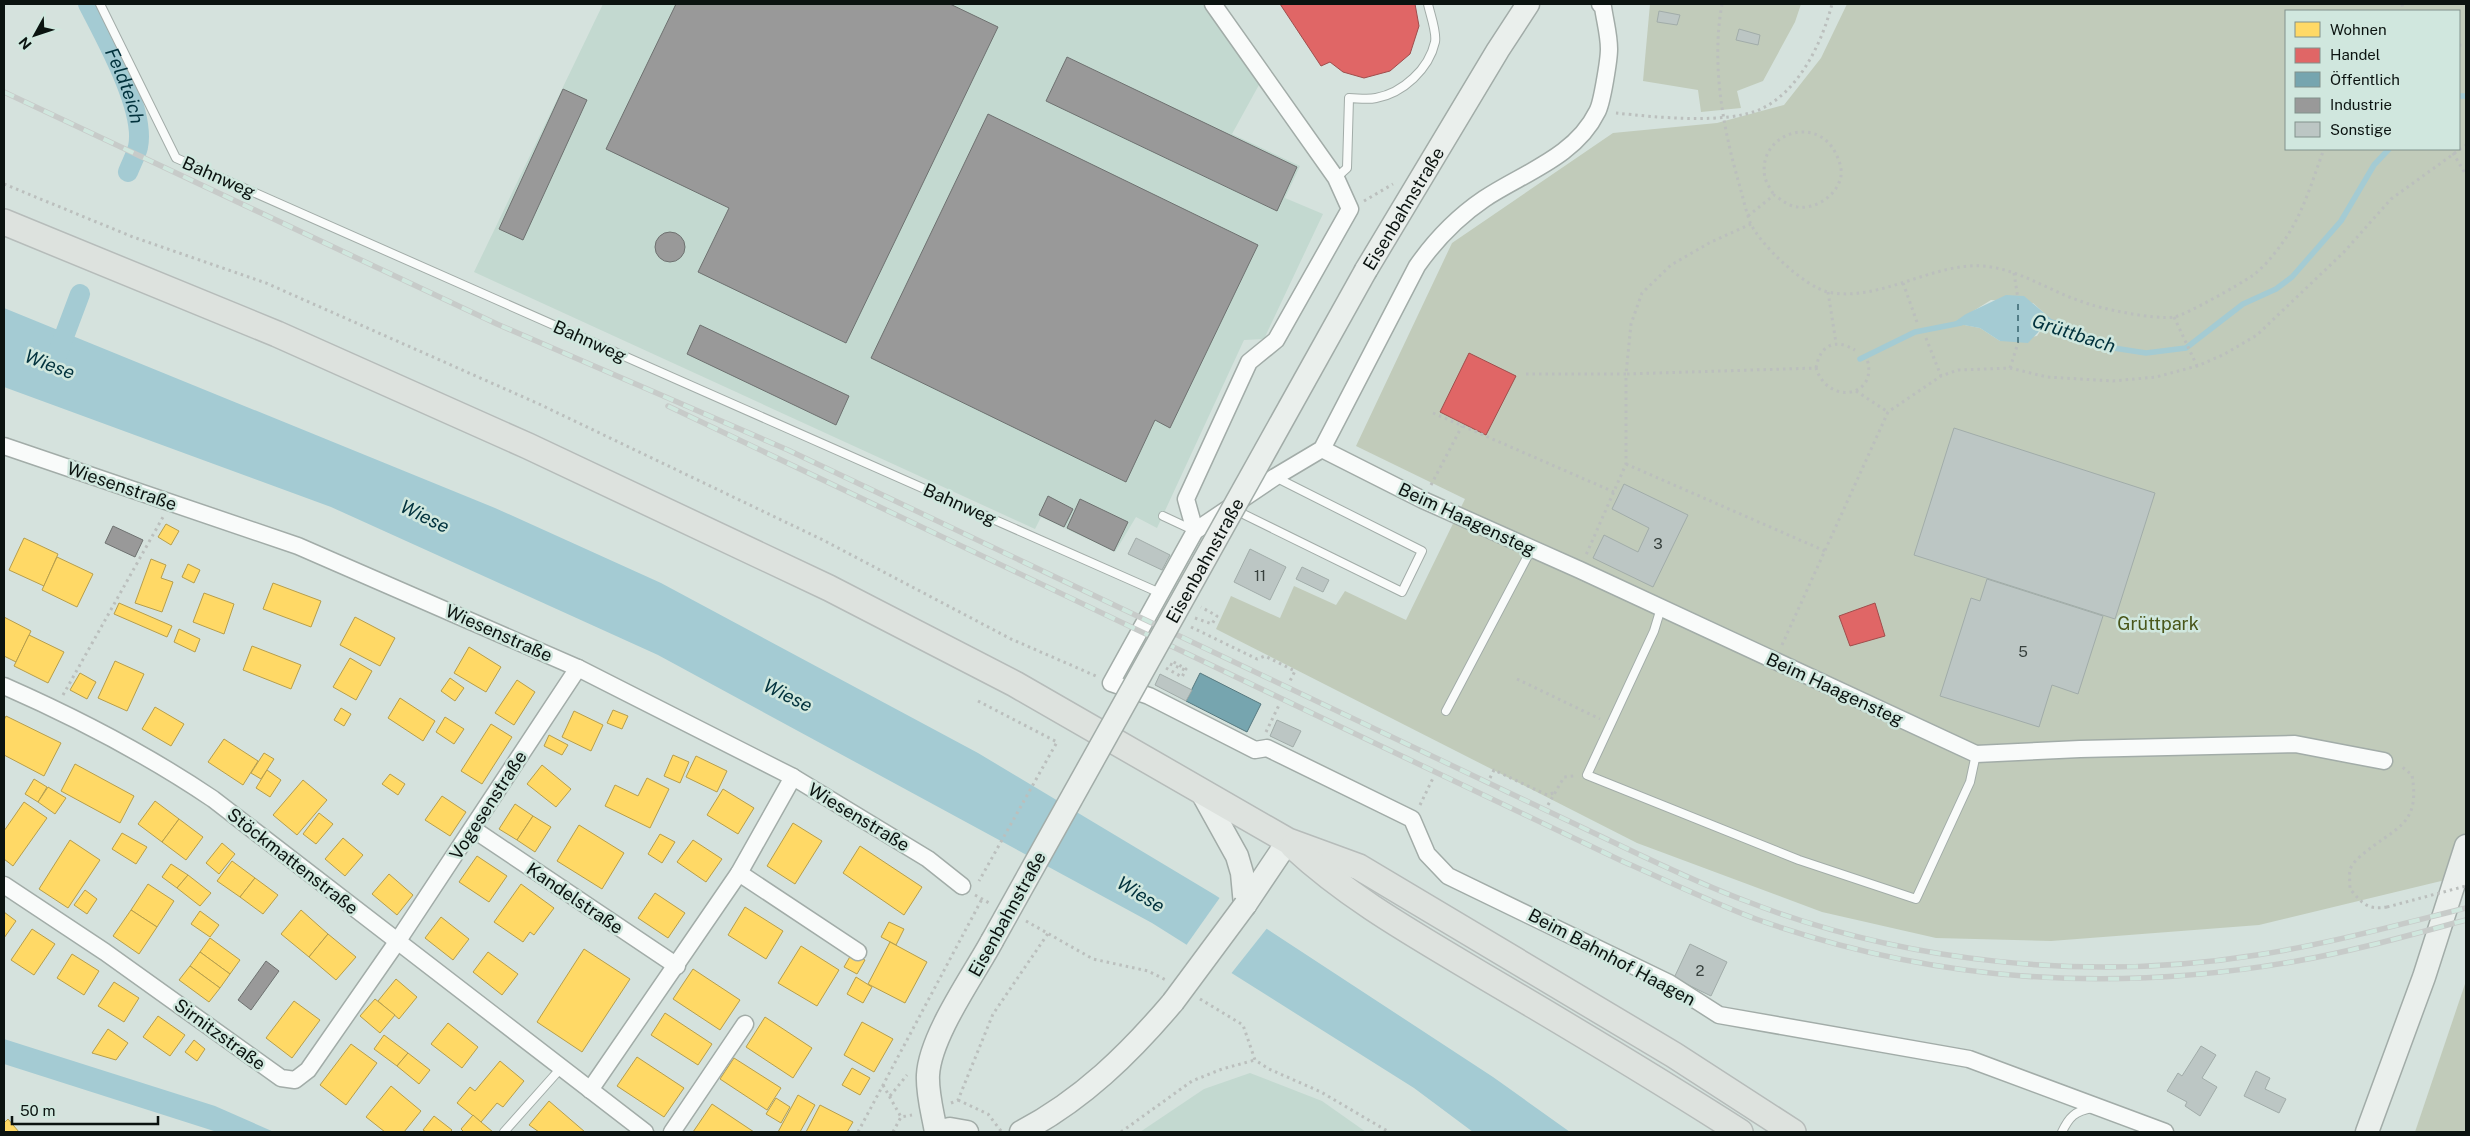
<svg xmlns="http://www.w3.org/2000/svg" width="2470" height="1136" font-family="'Public Sans',sans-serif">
	<rect width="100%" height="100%" fill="#d5e2dd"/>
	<g fill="#c3d9d0">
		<path d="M603,4h602l55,79 -28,51 68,32 -15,32 38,16 -59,125 -20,1 -87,188 -21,-11 -21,35 -74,-35 -6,12 -561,-257z"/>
		<path d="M1250,1073l72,28 44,31h-226l64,-43z"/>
	</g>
	<g fill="#c1cbba" fill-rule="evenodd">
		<path d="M1650,4h151l-6,18 -32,59 -26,10 4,17 -40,4 -3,-22 -55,-9z"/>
		<path d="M1847,4h619v871l-207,50 -208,16 -115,-3 -114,-26 -185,-69 -421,-214 15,-33 49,22 14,-32 42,19 9,-14 61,29 59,-121 -109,-53 96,-203 161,-110 104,-10 67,-18 37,-47zM2286,11h173v138h-173zM1991,300l42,3 22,20 -12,4 -6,9 -37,5 -20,-13 -26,-5z"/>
		<path d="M2466,981v151h-51z"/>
	</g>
	<g fill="#a4cbd3">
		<path d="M2006,295l18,1 32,27 -13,4 -15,16 -28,-2 -20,-13 -27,-5 13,-9z"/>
		<path d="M4,308l491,200 166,75 317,170 237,142 278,182 77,55h-97l-59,-44 -262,-165 -494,-268 -327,-148 -327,-120z"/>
		<path d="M4,1039l211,67 59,26h-57l-213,-68z"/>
	</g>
	<path fill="#d5e2dd" d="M1221,896l47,31 -38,48 -45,-28z"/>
	<g fill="#ffd966" stroke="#b69e4c">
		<path d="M166,524l13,7 -8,14 -13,-8z"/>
		<path d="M24,538l34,16 -14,32 -35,-16z"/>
		<path d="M57,557l36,17 -16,33 -35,-17z"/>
		<path d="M151,559l15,6 -5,13 12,4 -11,30 -27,-9z"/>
		<path d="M188,564l12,6 -6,13 -12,-6z"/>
		<path d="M273,583l48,18 -10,26 -48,-18z"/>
		<path d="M204,593l30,11 -10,30 -31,-12z"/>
		<path d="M119,603l53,23 -5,11 -53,-23z"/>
		<path d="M4,617l27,14 -15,31 -12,-6z"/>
		<path d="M355,617l40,21 -15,28 -40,-21z"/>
		<path d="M179,629l21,10 -5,13 -21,-10z"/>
		<path d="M29,635l35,17 -16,31 -34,-17z"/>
		<path d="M252,646l49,19 -10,24 -48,-19z"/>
		<path d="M469,647l32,20 -15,25 -32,-19z"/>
		<path d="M350,658l22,13 -16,29 -23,-13z"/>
		<path d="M115,661l29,13 -17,37 -29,-13z"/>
		<path d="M80,673l16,9 -9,17 -17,-9z"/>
		<path d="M450,678l14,10 -9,13 -14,-10z"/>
		<path d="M517,680l18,12 -21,33 -19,-12z"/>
		<path d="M400,698l35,23 -12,20 -35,-23z"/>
		<path d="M155,707l29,17 -13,22 -29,-17z"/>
		<path d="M341,708l10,6 -7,12 -10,-6z"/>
		<path d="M613,710l15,6 -6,13 -15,-6z"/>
		<path d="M574,711l29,14 -12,26 -29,-14z"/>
		<path d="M6,716l55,27 -17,33 -40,-21v-35z"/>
		<path d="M445,717l19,12 -10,15 -18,-12z"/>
		<path d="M491,724l21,13 -30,47 -21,-13z"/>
		<path d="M549,735l19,10 -6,10 -18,-9z"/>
		<path d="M224,739l34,22 -15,24 -35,-23z"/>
		<path d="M264,753l10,6 -13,20 -10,-6z"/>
		<path d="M673,755l16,7 -9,21 -16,-7z"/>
		<path d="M696,756l31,15 -10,21 -31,-15z"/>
		<path d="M75,764l59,32 -14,27 -59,-32z"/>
		<path d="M542,765l29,24 -15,18 -29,-23z"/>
		<path d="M267,770l14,10 -11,17 -14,-9z"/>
		<path d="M390,774l15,10 -7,11 -16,-11z"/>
		<path d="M647,778l22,11 -19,39 -45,-22 10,-21 23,11z"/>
		<path d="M34,779l13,8 -9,15 -13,-8z"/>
		<path d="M303,780l24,20 -30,35 -24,-20z"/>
		<path d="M48,787l18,11 -11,16 -17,-12z"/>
		<path d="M723,789l31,19 -16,26 -31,-19z"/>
		<path d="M442,796l24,16 -16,24 -25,-16z"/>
		<path d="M155,801l24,18 -17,23 -24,-18z"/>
		<path d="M24,802l23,16 -34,48 -9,-7v-28z"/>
		<path d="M515,804l18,12 -16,24 -18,-11z"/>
		<path d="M319,813l14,11 -17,20 -13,-10z"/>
		<path d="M533,816l18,11 -16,25 -18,-12z"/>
		<path d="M179,819l24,18 -17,23 -24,-18z"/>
		<path d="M793,823l29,18 -27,43 -28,-18z"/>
		<path d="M579,825l45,28 -22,36 -45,-28z"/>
		<path d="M122,833l25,14 -11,17 -24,-15z"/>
		<path d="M660,834l15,8 -13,21 -14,-9z"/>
		<path d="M343,838l20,17 -18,21 -20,-17z"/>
		<path d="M70,840l30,20 -32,48 -29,-19z"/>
		<path d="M693,840l29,19 -16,23 -29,-20z"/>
		<path d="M222,843l13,11 -16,20 -13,-11z"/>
		<path d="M860,846l62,41 -18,28 -61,-42z"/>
		<path d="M477,856l30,20 -18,26 -30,-20z"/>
		<path d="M232,861l23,17 -15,19 -23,-16z"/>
		<path d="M171,864l17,11 -11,13 -15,-11z"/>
		<path d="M389,874l24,21 -16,20 -25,-21z"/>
		<path d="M188,875l23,18 -11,13 -23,-18z"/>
		<path d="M255,878l23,17 -15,19 -23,-17z"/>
		<path d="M148,884l26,17 -17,26 -26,-17z"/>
		<path d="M521,884l33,24 -20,27 -4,-3 -7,10 -29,-20z"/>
		<path d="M85,890l12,9 -10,15 -13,-9z"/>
		<path d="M655,893l30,20 -17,25 -30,-20z"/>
		<path d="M745,907l38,24 -17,28 -38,-24z"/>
		<path d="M131,910l26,17 -18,27 -26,-18z"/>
		<path d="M301,910l27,24 -19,23 -28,-23z"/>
		<path d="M200,911l19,14 -9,12 -19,-13z"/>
		<path d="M4,912l12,9 -12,17z"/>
		<path d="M441,917l28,22 -16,21 -28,-22z"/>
		<path d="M889,922l15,7 -8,16 -15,-8z"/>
		<path d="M32,929l23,15 -21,31 -23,-15z"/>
		<path d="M328,934l28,23 -20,23 -27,-23z"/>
		<path d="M210,938l30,22 -10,14 -30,-22z"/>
		<path d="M890,942l37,20 -22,41 -37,-19z"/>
		<path d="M801,946l38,24 -22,36 -39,-23z"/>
		<path d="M584,949l46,30 -48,73 -45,-30z"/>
		<path d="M200,952l30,22 -10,14 -30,-22z"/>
		<path d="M488,952l30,22 -16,21 -29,-23z"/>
		<path d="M852,953l13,7 -8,14 -13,-7z"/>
		<path d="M72,954l27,17 -15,24 -27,-17z"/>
		<path d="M190,966l30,22 -11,14 -30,-22z"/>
		<path d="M693,969l47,31 -20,30 -47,-31z"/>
		<path d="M856,977l16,10 -9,16 -16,-9z"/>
		<path d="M396,979l21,18 -18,22 -21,-18z"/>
		<path d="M114,982l25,16 -15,24 -26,-16z"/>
		<path d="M375,999l20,16 -15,18 -20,-17z"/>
		<path d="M294,1001l26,19 -28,38 -26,-20z"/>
		<path d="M665,1013l47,31 -14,21 -47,-30z"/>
		<path d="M158,1016l27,19 -15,21 -27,-19z"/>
		<path d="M765,1017l47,31 -19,30 -47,-31z"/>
		<path d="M862,1022l31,17 -19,33 -30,-17z"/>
		<path d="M448,1023l30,24 -16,21 -31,-24z"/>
		<path d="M108,1029l20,14 -12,17 -24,-7z"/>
		<path d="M384,1035l24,18 -11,13 -23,-17z"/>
		<path d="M194,1040l11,9 -8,12 -12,-9z"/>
		<path d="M351,1044l26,19 -31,42 -26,-20z"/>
		<path d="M408,1053l22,17 -11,14 -22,-18z"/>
		<path d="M637,1057l47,31 -20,29 -47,-31z"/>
		<path d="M734,1058l47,30 -14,22 -47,-31z"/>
		<path d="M500,1061l24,20 -21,26 -6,-4 -16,19 -24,-19 13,-16 5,4z"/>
		<path d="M852,1068l18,10 -10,17 -18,-10z"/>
		<path d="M391,1086l30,25 -17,21h-19l-19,-15z"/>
		<path d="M798,1095l17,10 -15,27h-22z"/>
		<path d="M776,1098l14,9 -9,16 -15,-9z"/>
		<path d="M549,1101l36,31h-46l-10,-7z"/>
		<path d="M712,1104l42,28h-61z"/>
		<path d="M820,1105l33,17 -6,10h-41z"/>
		<path d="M473,1115l8,7 12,10h-29l-3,-3z"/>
		<path d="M434,1116l18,14 -2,2h-24l-3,-2z"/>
		<path d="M8,1119l11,13h-15v-9z"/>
	</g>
	<g fill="#e06666" stroke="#a04d4c">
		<path d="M1280,4h135l4,22 -9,28 -20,17 -26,7 -21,-6 -13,-10 -9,4z"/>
		<path d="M1469,353l47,23 -30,59 -46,-23z"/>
		<path d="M1875,603l10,33 -35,10 -11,-30z"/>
	</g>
	<path fill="#76a5af" stroke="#56797f" d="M1200,673l61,31 -14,28 -61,-31z"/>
	<g fill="#999" stroke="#6e7170">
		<path d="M676,4h274l48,23 -152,316 -148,-71 31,-64 -123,-59z"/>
		<path d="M1067,57l230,110 -20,44 -231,-110z"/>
		<path d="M563,89l24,11 -64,140 -24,-11z"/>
		<path d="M988,114l270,131 -88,183 -15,-8 -29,62 -255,-124z"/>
		<circle cx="670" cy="247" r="15"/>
		<path d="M700,325l149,71 -13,29 -149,-71z"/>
		<path d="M1048,496l25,13 -9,18 -25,-12z"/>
		<path d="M1080,499l48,23 -14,29 -47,-23z"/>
		<path d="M113,526l30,14 -8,17 -30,-14z"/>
		<path d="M266,961l13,10 -28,39 -13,-10z"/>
	</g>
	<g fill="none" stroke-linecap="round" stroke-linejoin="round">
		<g stroke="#a4cbd3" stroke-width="5.5">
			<path d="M2459,96h7"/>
			<path d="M2049,321l24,8 34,18 39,6 40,-5 57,-44 33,-15 16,-12 49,-56 33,-56 15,-16"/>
			<path d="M1860,359l55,-27 46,-9"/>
		</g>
		<g stroke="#a4cbd3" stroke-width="20">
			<path id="s1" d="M88,4c17,33 58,106 50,143 -2,8 -7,17 -10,25"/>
			<path d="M56,358l24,-64"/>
		</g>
		<path stroke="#00313c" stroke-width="1" stroke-dasharray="6 5" stroke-linecap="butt" d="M2018,343v-44"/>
	</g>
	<g fill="#bcc6c4" stroke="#a1aca9">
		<path d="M1659,11l21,4 -3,10 -20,-3z"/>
		<path d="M1739,29l21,6 -2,10 -22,-5z"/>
		<path d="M1954,428l201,65 -40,126 -201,-64z"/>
		<path d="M1624,484l64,31 -35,72 -60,-29 11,-23 34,17 11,-24 -37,-19z"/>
		<path d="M1136,538l34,17 -8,15 -34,-16z"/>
		<path d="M1250,549l36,18 -16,33 -36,-18z"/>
		<path d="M1302,567l27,13 -6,12 -27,-13z"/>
		<path d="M1987,579l116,37 -25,78 -26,-9 -13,42 -99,-31 31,-98 9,3z"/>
		<path d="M1160,674l32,16 -6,11 -31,-16z"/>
		<path d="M1277,720l24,11 -8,16 -23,-11z"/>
		<path d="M1690,944l37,18 -16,34 -37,-18z"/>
		<path d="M2201,1046l15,9 -14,23 15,9 -17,29 -15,-10 2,-4 -20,-11 11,-18 4,3z"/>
		<path d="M2256,1071l14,7 -5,11 21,10 -7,14 -35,-17z"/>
	</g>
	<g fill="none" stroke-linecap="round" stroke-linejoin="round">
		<g stroke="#a2aca8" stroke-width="10">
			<g id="lane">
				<path d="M100,4l76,154 984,435"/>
				<path d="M1336,178l11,-10 2,-70c8,0 18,2 27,0 27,-5 53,-29 59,-56 2,-10 -5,-28 -7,-38"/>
				<path d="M1235,510l167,82 20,-41 -147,-74"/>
				<path d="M1163,516l30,14"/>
				<path d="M1661,608l-7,23 -67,144 212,85 117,39 54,-117 6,-28"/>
				<path d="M1446,711l86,-163"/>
				<path d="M504,1132l57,-64"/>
				<path d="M2062,1132c7,-15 13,-21 30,-24"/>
			</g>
		</g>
		<g stroke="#a2aca8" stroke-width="19">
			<g id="street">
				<path d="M1600,4l3,3c2,14 6,28 6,42 0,10 -7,55 -12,63 -22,45 -74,61 -113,87 -28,19 -48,40 -67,67l-95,183 -47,28 -80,54 -84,152 38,13 106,54 12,-2 145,71 15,35 21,22 221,107 50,32 250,44 196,73"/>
				<path d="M4,446l294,100 280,122 215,109 135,82 34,27"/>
				<path d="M1322,449l101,51 157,70 396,184 104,-5 215,-5 89,17"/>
				<path d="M1195,531l-9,-32 63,-137 27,-22 74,-131 -14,-31 -123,-174"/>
				<path d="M4,686c75,33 141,67 209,113l432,333"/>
				<path d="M473,829l204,137"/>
				<path d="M739,873l119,79"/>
				<path d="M4,885l101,67 176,126 14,2 13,-10 89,-128 181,-274"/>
				<path d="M590,1090l149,-217 54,-96"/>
				<path d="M672,1132l73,-108"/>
			</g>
		</g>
		<g stroke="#a2aca8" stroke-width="25">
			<g id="secondary">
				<path id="s2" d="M1366,270l132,-220 30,-46"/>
				<path d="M1201,791l36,65 5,17 3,32"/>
				<path d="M1245,905l43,-64"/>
				<path d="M936,1132c-3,-18 -9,-38 -8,-57 2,-39 45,-99 64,-134"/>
				<path d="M937,1132l13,-3 17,3"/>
				<path d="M1021,1132c61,-32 108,-78 152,-130"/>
				<path d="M2367,1132l57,-155 42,-131"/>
			</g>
		</g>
		<g stroke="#b6bcba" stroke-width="28">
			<g id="primary">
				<path d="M4,222l273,112 251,112 301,142 186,96 273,157 71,26 315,188 119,77"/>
				<path d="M1293,846c58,54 126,91 194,132 85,50 170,101 253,154"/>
			</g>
		</g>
		<g stroke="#bbbfbd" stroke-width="3" stroke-dasharray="2.5 4" stroke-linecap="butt">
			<path d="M1722,4c-11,60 1,125 18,183 3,11 6,24 10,35 9,22 55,65 78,70 50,11 106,-30 155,-26 36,3 66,25 100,36 18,7 72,18 91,15 12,-2 66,-33 78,-41 10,-7 21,-20 28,-30 22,-28 32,-65 44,-97"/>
			<path d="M2402,4l1,7"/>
			<path d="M2459,45l7,1"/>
			<path d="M1616,113c38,4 110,12 145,-4 38,-18 61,-66 71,-105"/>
			<path d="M2453,153l13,22"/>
			<path d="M4,184l129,53 133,46 273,121 284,136 188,99 85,37"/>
			<path d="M1364,201l29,-17"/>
			<path d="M1748,216l26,-21c5,3 11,8 16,10 19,8 44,-6 50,-25 3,-9 0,-18 -4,-26 -19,-41 -80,-20 -71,24 2,6 6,12 9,17"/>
			<path d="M1751,224l-40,18 -40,23 -29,28 -11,31 -5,50 190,-6c12,38 63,29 51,-9"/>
			<path d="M2014,273l4,26"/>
			<path d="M1903,283l14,39"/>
			<path d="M1828,292l8,51"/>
			<path d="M2174,317l23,49"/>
			<path d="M1926,338l15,38"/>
			<path d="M1816,368c4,-23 19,-30 39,-18"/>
			<path d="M2010,368l8,-25"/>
			<path d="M1526,374h100v90l-40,91"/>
			<path d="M1856,391l32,21"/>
			<path d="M1433,413l181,79"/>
			<path d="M1626,464l199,87"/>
			<path d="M1431,485l31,-59"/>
			<path d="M1195,618l17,6 5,-8 -16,-9"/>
			<path d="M1191,627l66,32 8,-3 30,15 -6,12"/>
			<path d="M1782,645l106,-233 53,-36 17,-6 52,-2 37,9 66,4 43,-4 41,-11 26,-11 34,-20 87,-83 47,-53 75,-54"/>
			<path d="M1170,664l15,6"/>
			<path d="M1166,668l16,9 4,-8 -14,-8"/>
			<path d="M1517,679l83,40"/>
			<path d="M63,695l100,-178"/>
			<path d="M978,701l79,41 -78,139"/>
			<path d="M1266,732l14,-29"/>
			<path d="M1490,778l4,-8 53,25 9,-3"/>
			<path d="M1420,805l14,-29"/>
			<path d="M1548,805l16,-28 10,-1"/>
			<path d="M975,895l16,9"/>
			<path d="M2387,907c-20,3 -24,-3 -37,-18 0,-6 -1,-14 0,-19 1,-5 8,-12 12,-15 32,-28 59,-28 50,-80l-11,-9"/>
			<path d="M1026,921l67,38 55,12 18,9"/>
			<path d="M1200,999l43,26 12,35 14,9 52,23 68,40"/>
			<path d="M883,1085l18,32"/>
			<path d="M890,1096l17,-21"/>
			<path d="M958,1100l30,14 13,17"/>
			<path d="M951,1103l7,-3 35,-86 56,-82"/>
			<path d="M858,1132l124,-233"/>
			<path d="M893,1132l8,-15 11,-2"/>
			<path d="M1121,1132l71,-51 30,-12 33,-9"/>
		</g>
		<use href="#lane" stroke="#f9fbfa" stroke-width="8"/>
		<use href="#street" stroke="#f9fbfa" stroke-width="16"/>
		<use href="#secondary" stroke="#eaefec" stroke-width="22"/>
		<use href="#primary" stroke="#dde2de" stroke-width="25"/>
		<g stroke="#c7cbc9" stroke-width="5.5">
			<g id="rail">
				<path d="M4,92l493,232 291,126 848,403c36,17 72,34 110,48 158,62 343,81 511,54 71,-11 140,-30 209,-47"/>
				<path d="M668,406l956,456c44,19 87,40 132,57 178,63 355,75 541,42 57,-10 113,-26 169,-41"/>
			</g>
		</g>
		<use href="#rail" stroke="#d0e7de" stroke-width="4" stroke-dasharray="11" stroke-linecap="butt"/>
		<g stroke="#a2aca8" stroke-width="25" stroke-linecap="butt">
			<g id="secondary-bridge">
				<path id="s3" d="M992,941l374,-671"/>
				<path d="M1173,1002l72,-97"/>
			</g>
		</g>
		<path stroke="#bbbfbd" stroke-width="3" stroke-dasharray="2.5 4" stroke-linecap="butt" d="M2387,907l79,-21"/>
		<use href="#secondary-bridge" stroke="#eaefec" stroke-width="22"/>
	</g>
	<g text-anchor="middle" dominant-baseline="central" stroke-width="5" stroke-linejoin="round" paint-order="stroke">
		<g font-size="15" fill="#37403d">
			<text x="1658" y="543">3</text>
			<text x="1260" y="575">11</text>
			<text x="2023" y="651">5</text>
			<text x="1700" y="970">2</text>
		</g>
		<g font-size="18" fill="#0b1310" stroke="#d0e7de">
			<text transform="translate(219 177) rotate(24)">Bahnweg</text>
			<text stroke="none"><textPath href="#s2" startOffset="72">Eisenbahnstraße</textPath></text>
			<text transform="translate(590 341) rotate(24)">Bahnweg</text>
			<text transform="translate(122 486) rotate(19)">Wiesenstraße</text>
			<text transform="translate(960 504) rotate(24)">Bahnweg</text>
			<text transform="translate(1467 519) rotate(25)">Beim Haagensteg</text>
			<text stroke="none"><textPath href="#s3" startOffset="436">Eisenbahnstraße</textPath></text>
			<text transform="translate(499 633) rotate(24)">Wiesenstraße</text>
			<text transform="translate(1835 689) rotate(25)">Beim Haagensteg</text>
			<text transform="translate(488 805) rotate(-57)">Vogesenstraße</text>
			<text transform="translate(859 817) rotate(31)">Wiesenstraße</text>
			<text transform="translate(293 861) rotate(38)">Stöckmattenstraße</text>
			<text transform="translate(575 898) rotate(34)">Kandelstraße</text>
			<text transform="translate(1007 914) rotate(-61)">Eisenbahnstraße</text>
			<text transform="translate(1612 957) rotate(28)">Beim Bahnhof Haagen</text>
			<text transform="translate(220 1034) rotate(36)">Sirnitzstraße</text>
		</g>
		<g font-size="18" fill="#495619" stroke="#d0e7de">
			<text x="2158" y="623">Grüttpark</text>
		</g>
		<g font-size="19" font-style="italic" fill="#00313c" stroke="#d0e7de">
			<text stroke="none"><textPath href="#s1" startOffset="90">Feldteich</textPath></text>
			<text transform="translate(2074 333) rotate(18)">Grüttbach</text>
			<text transform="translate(50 364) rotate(21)">Wiese</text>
			<text transform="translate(425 516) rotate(26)">Wiese</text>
			<text transform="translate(788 695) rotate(26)">Wiese</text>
			<text transform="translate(1141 894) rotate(31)">Wiese</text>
		</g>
	</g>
	<rect width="2470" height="1136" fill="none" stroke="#0b1310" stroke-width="10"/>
	<rect x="2285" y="10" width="175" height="140" fill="#d0e7de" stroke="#81928c"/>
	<rect x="2295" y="22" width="25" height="15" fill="#ffd966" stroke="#81928c"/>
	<text x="2330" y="35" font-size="15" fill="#0b1310">Wohnen</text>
	<rect x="2295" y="48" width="25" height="15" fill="#e06666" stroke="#81928c"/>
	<text x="2330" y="60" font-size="15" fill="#0b1310">Handel</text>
	<rect x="2295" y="72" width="25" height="15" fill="#76a5af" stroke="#81928c"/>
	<text x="2330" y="85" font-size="15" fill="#0b1310">Öffentlich</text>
	<rect x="2295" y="98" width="25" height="15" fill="#999999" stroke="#81928c"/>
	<text x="2330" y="110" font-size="15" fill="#0b1310">Industrie</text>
	<rect x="2295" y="122" width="25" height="15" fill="#bcc6c4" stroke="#81928c"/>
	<text x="2330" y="135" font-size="15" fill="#0b1310">Sonstige</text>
	<g transform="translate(35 35) rotate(230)" stroke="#d0e7de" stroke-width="4" paint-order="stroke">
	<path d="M0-4L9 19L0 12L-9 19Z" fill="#0b1310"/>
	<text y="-8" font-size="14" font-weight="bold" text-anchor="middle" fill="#0b1310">N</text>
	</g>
	<path d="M12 1116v8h146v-8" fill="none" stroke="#0b1310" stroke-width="2.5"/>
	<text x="20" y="1116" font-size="15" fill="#0b1310" stroke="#d0e7de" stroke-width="4" paint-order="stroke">50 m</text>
</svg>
